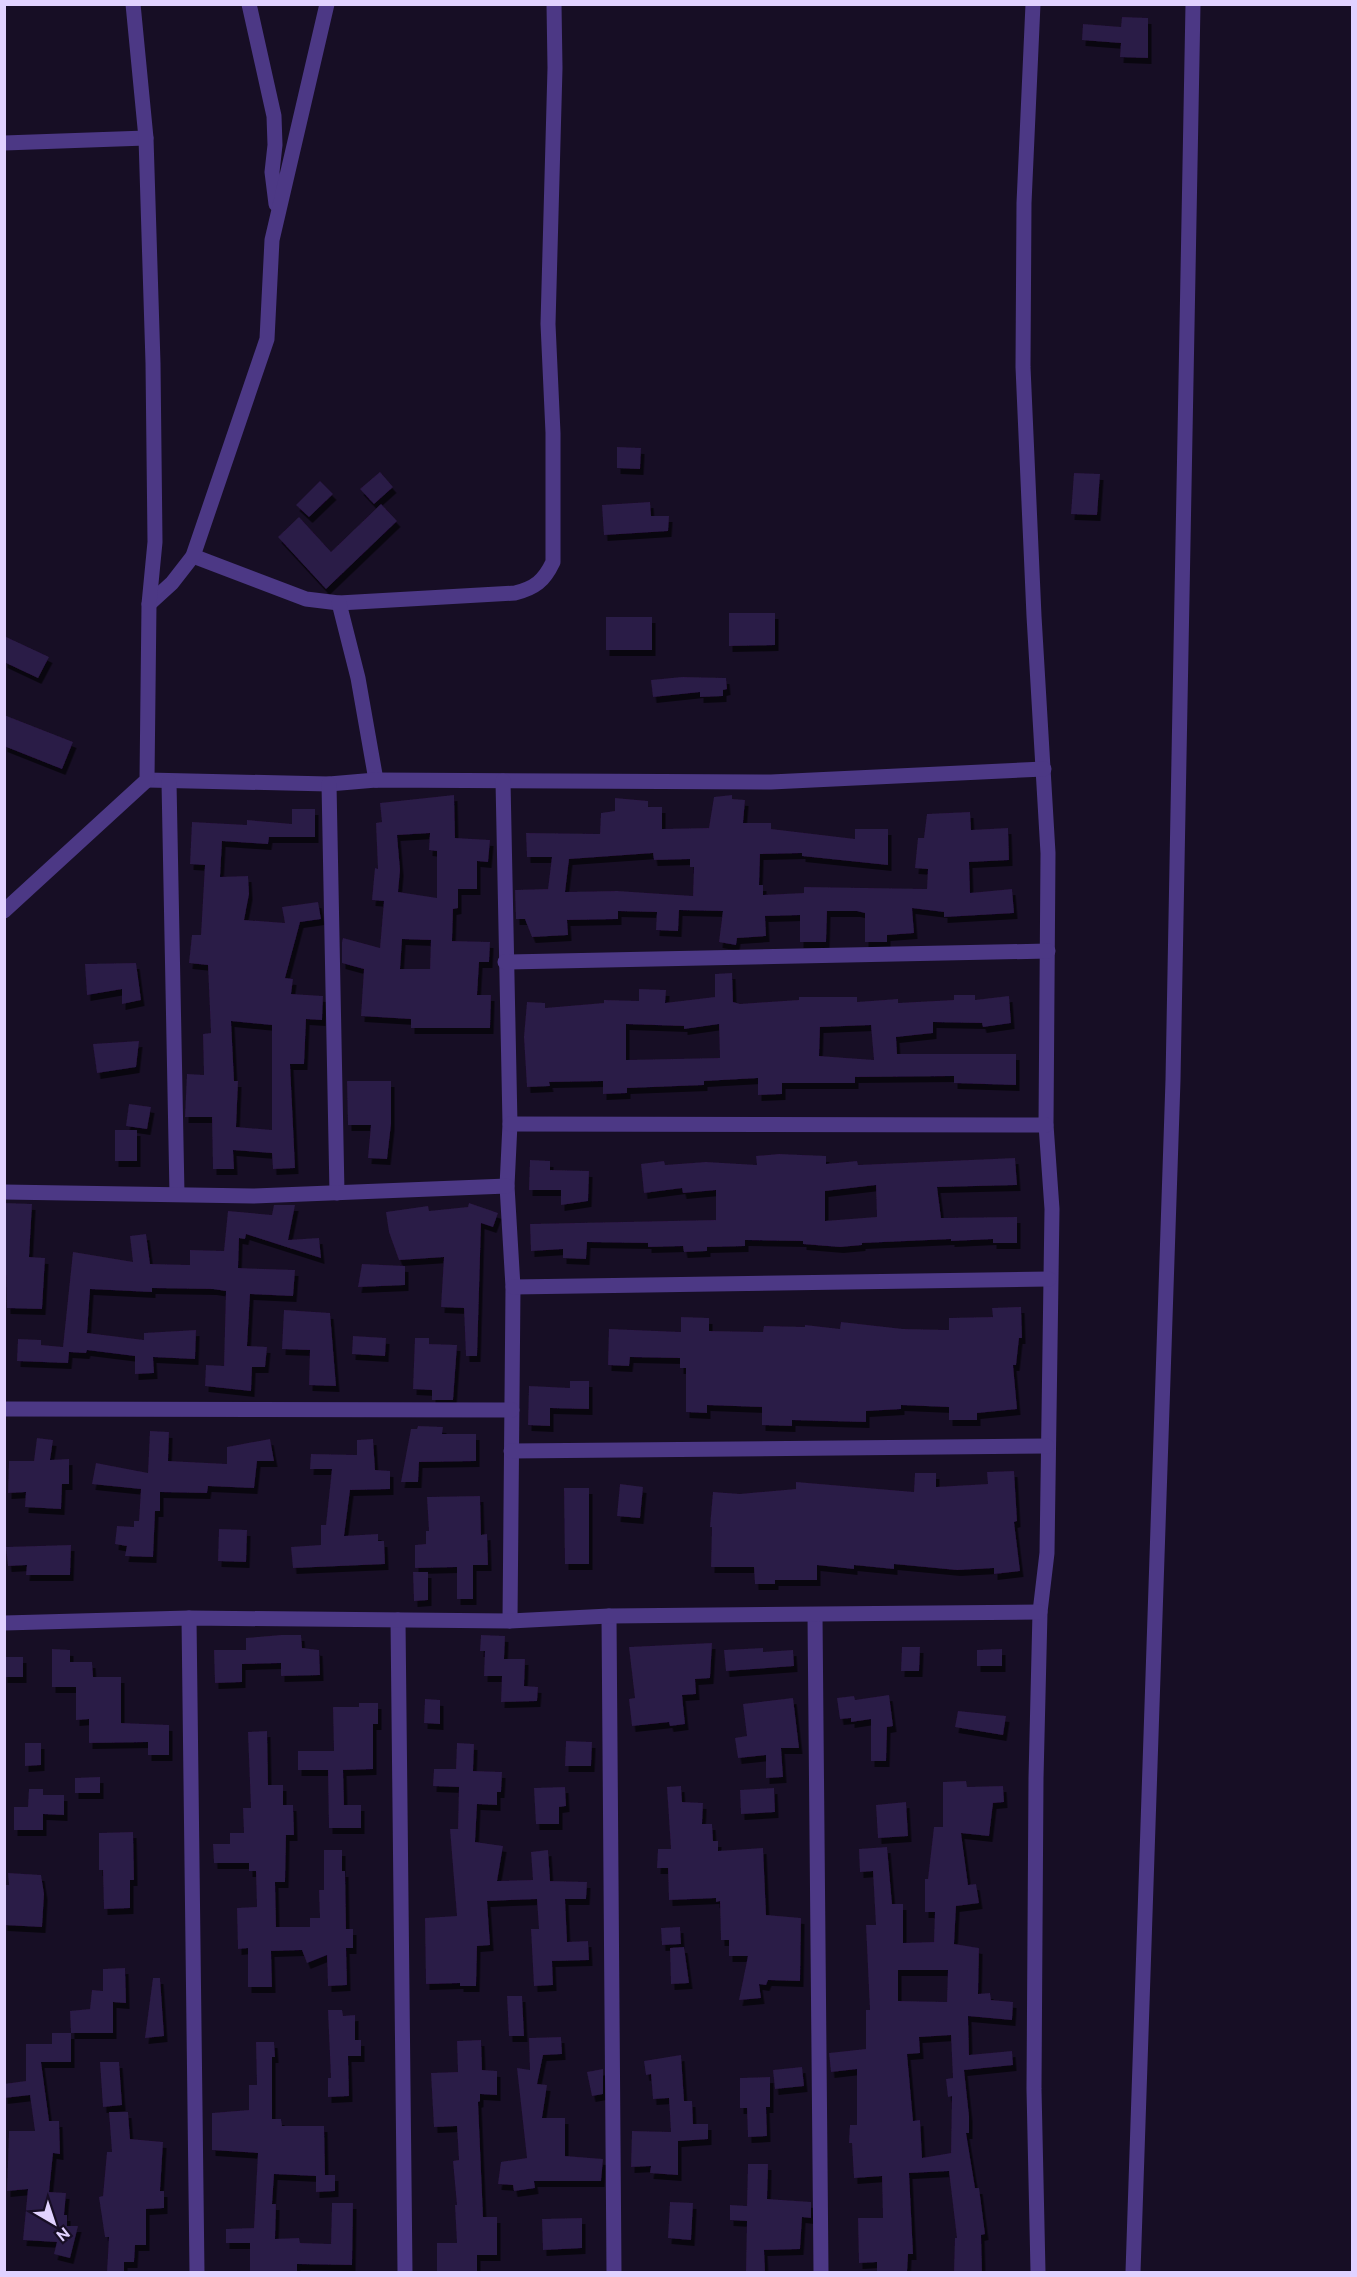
<svg xmlns="http://www.w3.org/2000/svg" width="1357" height="2277" font-family="Ubuntu,sans-serif">
	<defs>
		<filter id="shadow"><feDropShadow dx="3.5" dy="6" stdDeviation="0" flood-color="#0009"/></filter>
	</defs>
	<rect width="100%" height="100%" fill="#170e25"/>
	<g fill="#2c1a46" fill-rule="evenodd" filter="url(#shadow)">
		<path d="M1122,17l26,1v40l-28,-1 1,-14 -39,-3 1,-16 38,3z"/>
		<path d="M617,447l24,1 -1,21 -23,-1z"/>
		<path d="M380,472l13,15 -19,17 -14,-15z"/>
		<path d="M1074,473l26,1 -3,41 -26,-1z"/>
		<path d="M320,481l13,13 -24,23 -13,-12z"/>
		<path d="M650,502l1,14h18l-1,15 -64,4 -2,-30z"/>
		<path d="M381,504l16,17 -71,68 -48,-52 21,-20 32,35z"/>
		<path d="M729,613h46v32l-46,1z"/>
		<rect x="606" y="617" width="46" height="33"/>
		<path d="M4,636l45,21 -11,21 -34,-16z"/>
		<path d="M682,677l44,1 1,11 -4,1v6l-23,1v-5l-47,5 -2,-17z"/>
		<path d="M4,715l69,27 -11,27 -58,-23z"/>
		<path d="M454,795l1,43 35,2 -2,22 -11,-1v28h-19v19l-5,1 -1,32 38,1 -1,20h-10l-2,33h14l-1,33h-79v-9l-50,-3 3,-47 -22,-6v-21l1,-4 37,10 4,-47 -12,-1 3,-32 3,1 -2,-46 6,-1 -2,-19zM430,833l-1,17 8,1v47l-39,-6 2,-22 -3,-35zM402,939l29,1 -1,29h-30z"/>
		<path d="M732,795v4l13,1 -2,23h28v6l84,10v-10h33v36l-86,-9v-3l-42,1 -1,31h4v10l41,-2v-6l123,2 1,-20 -13,-1 3,-30h6l3,-24 43,-2 1,18 37,-2 1,32 -40,2 1,31 42,-4 2,24 -70,4v-5l-32,-4 2,25 -27,2v7h-22v-29l-8,-2h-30l-1,31h-26v-27l-35,1 1,20 -29,2 -1,7 -17,-3 4,-31 -44,-1 -1,21 -22,-1 1,-18 -39,-1v8l-51,1 1,15 -36,2 -7,-18h-9l-1,-29 33,-1 4,-32h-25l-1,-24 74,1 1,-21 14,-2v-13l33,3v6h14v22l47,-1 5,-31zM653,853l1,7 36,-1v8h4l-1,29 -76,-5 -52,1 4,-33z"/>
		<path d="M292,809h23v28h-46l-1,7 -46,-3 -2,36 28,-1 1,18 -5,26 41,3 -3,-16 36,-5 3,17 -21,3 -15,56 8,1 -2,15 32,2 -1,24 -16,-1 -2,45h-14l5,104 -22,1 -1,-16 -39,-3 1,19h-21l-1,-52h-27l2,-43 17,1 -1,-41 8,-1 -3,-68 -19,-2 3,-28h9l4,-70 -15,-1 2,-42 55,3v-5l45,4zM231,1021l41,4v105l-36,-3 2,-46h-4z"/>
		<path d="M136,963l5,37 -19,4v-15l-35,6 -2,-31z"/>
		<path d="M732,973l1,29 7,2 59,-4v-3h58v5l41,-3v4l56,-3v-5h21v5l34,-4 2,27 -28,4 -1,-4 -49,-1v11l-37,4 1,17h119v31l-62,-2v-7l-99,1v6h-73v11l-24,1v-17l-54,3v4l-77,3v5l-24,1v-13l-54,1 1,4 -23,1 -3,-50 3,-35 18,1v5l59,-5v-3l35,1v-12l27,1 -1,13 50,-6v-23zM626,1024l58,2v3l35,-5 1,34 -94,2zM871,1025l3,35 -55,-4 1,-29z"/>
		<path d="M139,1041l-3,26 -39,6 -4,-29z"/>
		<path d="M347,1081h44v43l-4,35 -19,-1 3,-33h-23z"/>
		<path d="M129,1104l22,3 -4,22 -21,-3z"/>
		<rect x="115" y="1130" width="22" height="31"/>
		<path d="M779,1154l47,2v8l31,-3 1,4 157,-7 2,27 -80,2 4,31 76,-1v26h-24v-4l-42,2v-2l-89,4v2l-22,2 -37,-3v-3l-58,-1v6l-38,1v4l-23,1 -1,-6 -35,1v-4l-61,-1 -1,17 -23,-1v-9l-32,2 -1,-27 186,-4v-30l-33,3 -1,-5 -38,5 -3,-29 23,-3 1,4 41,-3 51,3 -1,-9zM876,1185l1,32 -52,4v-30z"/>
		<path d="M530,1160l20,1v9l39,1 -1,30 -27,4v-15h-32z"/>
		<path d="M4,1203l28,1 -3,53 16,1 -3,51 -35,-1z"/>
		<path d="M469,1203l29,10 -5,14 -12,-4 -4,133h-11l-2,-48 -23,-1 3,-50 -45,3 -10,-28 -3,-20 42,-6 1,5 39,-4z"/>
		<path d="M274,1205h21l-7,35 31,-2 2,20 -75,-24 -1,5 -6,-1 -1,30 57,2 -2,26 -43,-2 -3,52 20,1 -2,20h-13l-1,24 -46,-5 1,-21 18,1 2,-75 -13,-2 -61,-1v4l-62,-3 -3,44 57,7v-7l52,-3 -1,29 -42,-2 1,16 -19,1v-18l-48,-6 -1,3 -17,-1 -1,11 -51,-2 1,-22 23,1v5l22,2 10,-95 60,10 -3,-26 16,-2 4,30 40,1v-15l34,1 4,-40 44,4z"/>
		<path d="M362,1264l43,2v19l-47,2z"/>
		<path d="M1021,1307l1,31h-3l-3,27h-3l4,44 -40,4v7h-28v-13l-48,-2v4l-35,2v11l-74,-2v6l-30,-1v-18l-55,-2v8l-21,-1v-44h-6v-10l-50,-1 -1,9 -21,-1 1,-36 72,3v-15l28,1v13l54,1 1,-6 41,1v-2l35,4 1,-7 62,7 46,1v-12l44,-1 -1,-9z"/>
		<path d="M284,1310l46,3 6,73 -27,-1 1,-35 -28,-1z"/>
		<path d="M353,1336l33,2 -1,18 -33,-2z"/>
		<path d="M415,1338h14v6l28,1 -4,55h-21v-10l-19,-1z"/>
		<path d="M570,1381h19v28l-39,-1v18l-22,-1 1,-39 41,2z"/>
		<path d="M418,1426l25,1 -1,7h34v27l-57,1 -1,20h-17l10,-53h6z"/>
		<path d="M150,1431l19,1 -1,29 59,3v-17l43,-8 4,22h-17l-3,27 -46,-2 -1,7 -47,-1v19h-5l-2,46 -28,-1 2,-10 -12,-2 2,-18 17,1v-6h5l2,-32 -49,-5 4,-21 52,10z"/>
		<path d="M37,1438l16,2 -3,20 19,-1v25h-7l-1,25 -36,-2 1,-15 -18,1 1,-32h25z"/>
		<path d="M373,1439l2,31 15,1v18l-40,1 -6,46 34,-2v7h6l1,23 -92,4 -2,-21 30,-2v-20h5l6,-56h-22l1,-15 46,1v-15z"/>
		<path d="M1014,1471l3,50 -3,1 6,49 -26,3v-6l-37,2 -63,-6v5l-40,-4v4l-37,-4v15h-42v4h-20l-1,-17h-43l1,-40h-2l3,-35 27,2 56,-5v-7l118,10 1,-19h21v14l52,-3 -1,-12z"/>
		<path d="M620,1484l23,3 -3,31 -23,-2z"/>
		<path d="M564,1488h25v76h-24z"/>
		<path d="M480,1496l1,39 6,-1 1,31h-15v34h-16v-32l-42,1v-23l11,-1v-13h3l-2,-34z"/>
		<path d="M219,1529l28,1 -1,32 -28,-1z"/>
		<path d="M71,1545l-1,30h-44l1,-10 -19,1 -2,-19z"/>
		<path d="M413,1572h15v28l-14,1z"/>
		<path d="M281,1635h20l1,13 17,2 1,25 -39,1v-13l-39,1v18l-27,1 -1,-33h32v-12z"/>
		<path d="M481,1635l24,1 -1,23h21l-1,27 14,1 -1,14 -36,1 1,-26h-18l1,-25h-5z"/>
		<path d="M712,1643l-2,35 -15,1 1,15 -14,1 3,29 -15,2 -1,-4 -37,4 -3,-27 6,-1 -6,-51z"/>
		<path d="M902,1647h18l-1,24h-18z"/>
		<path d="M763,1648v4l30,-2 1,16 -68,5 -2,-21z"/>
		<path d="M52,1649l18,1v12h22l1,15h28v46l48,2v30h-21v-13l-59,1v-24l-13,1v-33h-24z"/>
		<path d="M1002,1649v17h-25v-16z"/>
		<rect x="4" y="1657" width="19" height="20"/>
		<path d="M889,1695l4,31 -6,1 -1,34h-15v-42l-20,3v-4l-11,1 -3,-21 17,-2 1,4z"/>
		<path d="M793,1698l6,50h-18l2,29 -17,1v-23l-28,3 -3,-20 12,-2 -4,-32z"/>
		<path d="M425,1699l15,1v24l-16,-1z"/>
		<path d="M359,1703h19v21h-5v45l-30,1 1,35h17v23h-32l-1,-58h-30v-19h36l-1,-44h26z"/>
		<path d="M958,1711l48,5 -3,19 -48,-8z"/>
		<path d="M267,1731l1,54h15v20h10l1,30h-8l-1,47h-10l1,45h34v-9h10l-1,-28h5v-40h18v21h3l1,58h7v19h-7l1,37 -19,1 -1,-31 -20,8 -5,-13 -31,1 1,36h-24v-39l-10,1 -1,-41 20,-1 -1,-36h-7v-8h-35l-1,-19h17v-11h14l-1,-25h8l-3,-76z"/>
		<path d="M566,1741l26,1 -1,24h-26z"/>
		<path d="M25,1743h16v22l-16,1z"/>
		<path d="M457,1743l17,1 -1,27 29,1 -1,20h-4v13l-20,-1 -2,38 28,4 -6,35 36,-1 -2,-28 17,-2 2,31 37,1 -1,17h-21l2,43 21,-1 1,19 -37,1 1,24 -19,1 -3,-57h8l-2,-30 -50,2 3,44 -13,1 -1,40h-16v-3l-34,1 -1,-66 32,-2 -7,-87h8l1,-42 -26,-1 1,-17h22z"/>
		<path d="M100,1777v16h-25v-15z"/>
		<path d="M966,1781l1,6 36,-1 1,16 -11,1 -4,33 -28,-3 7,52 8,-1 3,19 -23,3 -2,38 25,4 -1,46 12,-1 1,7 22,2 -1,18 -44,-4 1,39 43,-4 1,14 -49,5 5,46v17h-3l9,55h4l6,46 -4,1 1,37h-28l1,-34h2l-8,-67 -40,2 4,81h-5l-1,18h-30v-10l-18,1 -1,-45h25l-1,-42 -28,2 -2,-35h-3l1,-18h7v-56l-26,3 -2,-19 37,-4v-39h4l-4,-85h10l-3,-54 -13,1 -1,-23 28,-2 5,57h11v39l31,-1 1,-30h-10v-33h3l6,-52h9v-45zM898,1970h50l-1,32 -49,-1zM951,2035l2,43 -7,1 2,18 4,-1 -1,57 -29,5 -2,-38 -7,1 -6,-67 13,-1 -1,-16z"/>
		<path d="M681,1786l1,16 21,1 -1,21h10l1,17h5v10l45,-3 3,67 35,3 -1,63 -32,-1 -2,5 -7,-1 2,14 -22,2 9,-44h-19v-16h-8l-1,-39 -4,1v-4l-47,2 -1,-32h-11l1,-19h13l-4,-62z"/>
		<path d="M565,1787l1,19 -7,1v17h-23l-2,-36z"/>
		<path d="M774,1788l1,24 -34,2 -1,-24z"/>
		<path d="M29,1789h14v6h21v20l-21,-1v16h-29v-23h14z"/>
		<path d="M906,1802l2,34 -30,2 -2,-33z"/>
		<path d="M133,1832l1,48h-4v28l-26,1 -1,-39h-4v-37z"/>
		<path d="M8,1873l33,2 3,19 -2,33 -38,-2v-40h5z"/>
		<path d="M680,1927l1,17 -19,1 -1,-17z"/>
		<path d="M684,1947l5,36 -18,1 -1,-36z"/>
		<path d="M125,1968l1,35 -13,-1v31h-42l-1,-22 20,-2 2,-19 11,1v-22z"/>
		<path d="M153,1978h7l4,58 -19,2z"/>
		<path d="M507,1996h15l2,40h-15z"/>
		<path d="M328,2010h14l1,6 12,-1v25h6v16h-13l1,40 -21,1v-19h3z"/>
		<path d="M52,2033h19v29h-30l8,59h10l1,33 -7,-1 -4,39 17,1 -2,22h3v11h11l-8,32 -16,-4 3,-12 -34,-2 5,-51 -21,2 2,-60h26l-5,-36 -26,3v-14l22,-3v-37h26z"/>
		<path d="M561,2037l1,17 -19,1 -6,29 10,1 -5,33h23v38l38,3 -2,22h-67l1,7 -21,3 -1,-6 -15,-1 3,-22 26,-4 -10,-90 13,2 -1,-32z"/>
		<path d="M481,2040l1,30 15,1v24l-17,-1v7l-2,1 5,115h14v38h-20v17h-40v-29h20l-2,-38h2l-4,-44 6,-1 -2,-34 -23,1 -3,-54 27,-1 -1,-31z"/>
		<path d="M256,2042h18l1,15h-3v62h9l1,7h42l1,49h10v16l-19,1v-16l-42,-2 -2,30h4l-1,35 24,-1 1,5 31,1 1,-41h21l-1,62 -55,-1v8h-47v-29h-24v-14l28,-1 4,-75 -46,-3v-37l37,-3v-25h8z"/>
		<path d="M681,2055l3,46h8l1,23h15v15l-30,2v34l-28,-2 1,-7 -20,1 1,-36 39,1 -2,-34 -16,1 -2,-25 -5,1 -2,-14z"/>
		<path d="M100,2062h19l3,43 -19,2z"/>
		<path d="M802,2067l2,19 -29,3 -2,-19z"/>
		<path d="M603,2069v25l-11,2 -5,-24z"/>
		<path d="M770,2077v30h-4l1,29 -19,1 -1,-29h-7v-30z"/>
		<path d="M109,2112h19l2,27 33,3 -3,49h4v17l-18,1v36h-11l-1,17h-10v10h-17l2,-35h-4l-6,-40 4,-1 4,-44h5z"/>
		<path d="M748,2164h20l-1,35 44,3v16l-9,-1 -2,32 -36,1 1,22h-19l1,-51 -17,-1v-15l17,1z"/>
		<path d="M670,2202l23,1 -2,37 -23,-2z"/>
		<path d="M582,2218v30l-39,2 -1,-31z"/>
	</g>
	<g fill="none" stroke-linecap="round" stroke-linejoin="round">
		<g stroke="#4c3885" stroke-width="15">
			<path d="M249,4l25,112 1,29 -3,27 4,32"/>
			<path d="M1033,4l-9,199 -1,164 11,249 14,237 -2,272 6,84 -5,344 -7,59 -4,166 -2,311 4,183"/>
			<path d="M4,143l142,-5"/>
			<path d="M193,556l113,43 33,4 176,-10c20,-5 29,-12 38,-31v-129l-5,-109 7,-256 -1,-64"/>
			<path d="M339,603l19,75 18,102"/>
			<path d="M149,604l23,-21 21,-27 74,-217 5,-99 55,-236"/>
			<path d="M147,780l182,4 47,-4 395,2 273,-13"/>
			<path d="M503,781l7,343 -3,62 6,101 -3,334"/>
			<path d="M169,782l8,412"/>
			<path d="M329,784l8,409"/>
			<path d="M4,911l143,-131 2,-176 6,-62 -2,-179 -7,-225 -13,-134"/>
			<path d="M505,962l543,-11"/>
			<path d="M510,1124l536,1"/>
			<path d="M4,1192l249,4 254,-10"/>
			<path d="M513,1287l536,-8"/>
			<path d="M4,1409l508,1"/>
			<path d="M511,1451l536,-5"/>
			<path d="M815,1615l6,657"/>
			<path d="M609,1616l5,656"/>
			<path d="M189,1618l8,654"/>
			<path d="M398,1620l7,652"/>
			<path d="M4,1623l185,-5 321,3 99,-5 431,-4"/>
			<path d="M1133,2272l40,-1192 20,-1076"/>
		</g>
	</g>
	<rect width="1357" height="2277" fill="none" stroke="#e1d2ff" stroke-width="12"/>
	<g transform="translate(54 2223) rotate(141)" stroke="#170e25" stroke-width="4.5" paint-order="stroke">
	<path d="M0-4.5L10 22L0 15L-10 22Z" fill="#e1d2ff"/>
	<text y="-9" font-size="16" font-weight="bold" text-anchor="middle" fill="#e1d2ff">N</text>
	</g>
</svg>
